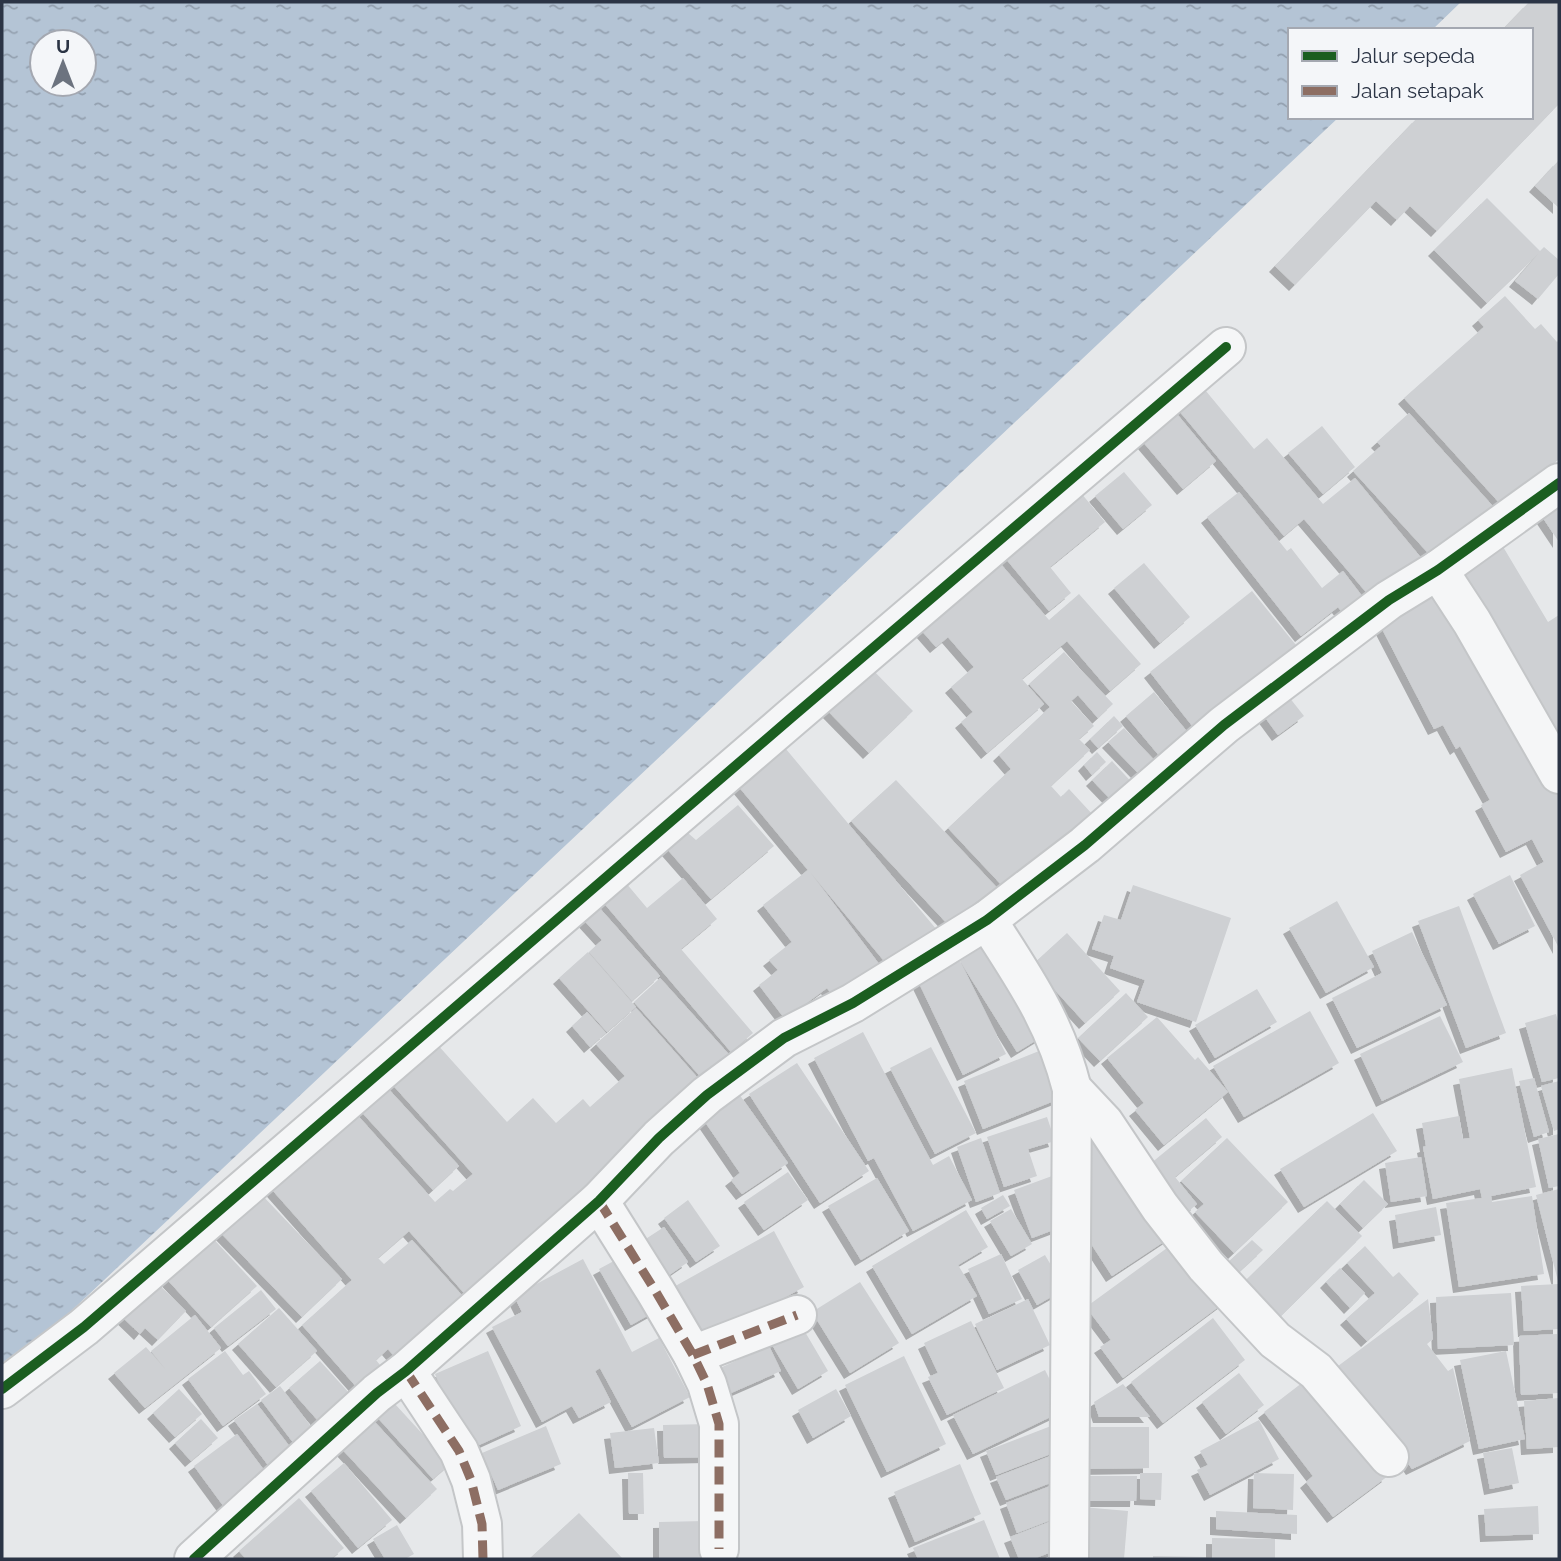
<svg xmlns="http://www.w3.org/2000/svg" width="1561" height="1561" font-family="Raleway,sans-serif">
	<defs>
		<pattern id="water-ripples" width="26" height="14" patternUnits="userSpaceOnUse" patternTransform="scale(1.75)"><rect width="26" height="14" fill="#b4c4d5"/><path d="M2 4q2-2 4 0t4 0M15 11q2-2 4 0t4 0" fill="none" stroke="#93a0af"/></pattern>
		<filter id="shadow"><feDropShadow dx="-6" dy="6" stdDeviation="0" flood-color="#0004"/></filter>
	</defs>
	<rect width="100%" height="100%" fill="#e6e8ea"/>
	<path fill="url(#water-ripples)" fill-rule="evenodd" d="M2,2h1459l-29,28h-142v87h49l-1271,1197 -66,49zM42,42h42v42h-42z"/>
	<g fill="#ced0d3" filter="url(#shadow)">
		<path d="M1529,2h30v102l-122,127 -27,-25 -13,14 -21,-19 -81,84 -20,-19 143,-149h113v-87h-29z"/>
		<path d="M1559,160v48l-24,-22z"/>
		<path d="M1487,198l53,53 4,-4 15,13v14l-21,25 -23,-18 23,-27 -51,49 -53,-53z"/>
		<path d="M1505,296l30,33 6,-5 16,18 2,-2v119l-55,49 -100,-110 80,-71 -6,-7z"/>
		<path d="M1196,379l58,70 13,-11 56,66 32,-26 72,87 -50,40 -73,-86 -20,17 -114,-136z"/>
		<path d="M1172,408l44,53 -33,28 -45,-53z"/>
		<path d="M1409,413l90,100 -59,53 -87,-95 28,-25 -4,-4z"/>
		<path d="M1322,426l33,41 -32,27 -35,-41z"/>
		<path d="M1124,472l28,33 -29,24 -28,-33z"/>
		<path d="M1239,492l48,59 4,-3 31,40 21,-17 22,29 -20,16 -7,-9 -37,29 -94,-119z"/>
		<path d="M1081,493l24,29 -55,45 21,26 -22,18 -47,-57z"/>
		<path d="M1559,499v43l-20,-30z"/>
		<path d="M1502,545l46,77 11,-7v137l-105,-179z"/>
		<path d="M999,562l50,58 30,-26 62,70 -31,27 -43,-50 -45,38 22,25 -57,49 -26,-31 12,-10 -22,-25 23,-20 -26,-30 -12,10 -14,-16z"/>
		<path d="M1144,563l46,54 -30,26 -46,-55z"/>
		<path d="M1441,590l118,196v162l-39,-73 24,-13 -12,-23 -26,13 -25,-47 9,-5 -30,-54 -4,3 -13,-24 -9,4 -55,-106z"/>
		<path d="M1252,591l48,59 -103,82 -47,-60z"/>
		<path d="M1064,652l49,52 -15,14 -20,-23 -7,6 23,25 -15,13 11,11 -39,36 10,11 8,-8 25,27 -84,78 -62,-66 63,-59 -12,-14 51,-48 -21,-23z"/>
		<path d="M869,666l44,45 -44,42 -44,-45z"/>
		<path d="M1154,692l36,43 -28,24 -36,-43z"/>
		<path d="M1289,697l15,19 -26,19 -14,-19z"/>
		<path d="M1114,716l9,10 -25,22 -8,-9z"/>
		<path d="M1124,728l31,33 -15,14 -32,-33z"/>
		<path d="M786,749l151,181 -47,38 -80,-96 72,96 -45,33 -10,-13 -42,31 -26,-34 19,-15 -9,-10 23,-18 -29,-37 45,-35 -69,-83z"/>
		<path d="M1097,752l9,10 -14,13 -8,-10z"/>
		<path d="M1112,761l25,27 -19,19 -26,-27z"/>
		<path d="M896,780l104,111 -45,41 -104,-111z"/>
		<path d="M738,805l36,41 -63,53 -43,-49 20,-17 8,7z"/>
		<path d="M1510,875l25,51 -36,18 -26,-50z"/>
		<path d="M683,878l34,41 -36,30 72,84 -22,19 -128,-150 23,-19 21,25z"/>
		<path d="M1133,885l98,33 -35,104 -59,-20 8,-22 -35,-12 4,-12 -22,-7 12,-34 17,5z"/>
		<path d="M1337,901l37,66 -48,26 -37,-65z"/>
		<path d="M596,904l64,72 -28,25 -43,-49 13,-12 -21,-23z"/>
		<path d="M1459,906l47,127 -40,15 -48,-127z"/>
		<path d="M1412,932l35,73 -90,43 -25,-50 50,-25 -10,-22z"/>
		<path d="M1067,933l53,58 -35,32 -53,-58z"/>
		<path d="M990,942l58,91 -31,19 -57,-91z"/>
		<path d="M588,952l48,55 -29,25 -48,-54z"/>
		<path d="M960,961l46,93 -43,21 -45,-94z"/>
		<path d="M660,978l74,82 -27,24 -73,-82z"/>
		<path d="M1257,989l20,33 -62,36 -20,-33z"/>
		<path d="M1126,993l22,24 -48,44 -22,-23z"/>
		<path d="M636,1008l68,77 -232,217 -63,-71 -31,27 6,6 28,-24 57,63 -69,60 -12,-14 -12,11 8,10 -24,21 -58,-66 50,-45 -85,-96 85,-75 83,93 15,-13 3,2 20,-17 -82,-91 45,-40 71,79 26,-24 23,25 27,-24 7,8 35,-31 -29,-32z"/>
		<path d="M1310,1011l29,52 -95,54 -31,-51z"/>
		<path d="M587,1012l19,21 -16,14 -18,-21z"/>
		<path d="M1556,1014l3,11v53l-17,4 -17,-59z"/>
		<path d="M1440,1016l23,46 -81,39 -22,-47z"/>
		<path d="M1157,1017l38,43 3,-3 30,35 -64,53 -29,-35 9,-7 -37,-45z"/>
		<path d="M863,1032l70,133 16,-9 23,44 -59,31 -39,-73 -6,3 -54,-103z"/>
		<path d="M931,1047l45,86 -41,21 -45,-86z"/>
		<path d="M1049,1047l20,48 -86,34 -19,-48z"/>
		<path d="M797,1063l72,108 -49,32 -71,-109z"/>
		<path d="M1512,1068l24,119 -45,9 1,6 40,-6 12,78 -85,13 -13,-84 36,-5 -2,-9 -47,10 -10,-52 3,-1 -4,-23 37,-7 4,23 7,-1 -11,-59z"/>
		<path d="M1534,1078l15,54 -15,5 -15,-56z"/>
		<path d="M1559,1081v48l-5,2 -13,-45z"/>
		<path d="M383,1083l76,83 -26,24 -76,-83z"/>
		<path d="M739,1094l49,69 -46,31 -11,-14 9,-7 -37,-54z"/>
		<path d="M1373,1113l24,38 -93,56 -24,-38z"/>
		<path d="M1047,1117l8,24 -27,8 9,27 -33,11 -17,-50z"/>
		<path d="M1206,1118l16,19 -47,40 22,27 -14,12 -33,-52z"/>
		<path d="M1095,1128l76,109 -59,39 -24,-37 3,-2 -8,-16 1,-87z"/>
		<path d="M1559,1134v52l-10,2 -11,-49z"/>
		<path d="M981,1138l19,55 -24,9 -19,-55z"/>
		<path d="M1227,1138l61,64 -54,51 -39,-41 9,-8 -23,-23z"/>
		<path d="M1421,1157l6,39 -36,6 -6,-39z"/>
		<path d="M788,1172l20,28 -44,30 -20,-28z"/>
		<path d="M1052,1176l17,48 -37,14 -18,-48z"/>
		<path d="M877,1178l32,53 -48,29 -33,-54z"/>
		<path d="M1364,1180l24,24 -25,24 -23,-24z"/>
		<path d="M1559,1189v92h-1l-22,-86z"/>
		<path d="M259,1192l83,87 -40,38 -84,-87z"/>
		<path d="M1003,1195l7,11 -23,13 -6,-11z"/>
		<path d="M688,1200l32,46 -24,16 -32,-44z"/>
		<path d="M1327,1201l35,35 -82,81 -35,-36z"/>
		<path d="M1436,1207l5,28 -42,8 -4,-28z"/>
		<path d="M1011,1209l21,35 -21,12 -21,-35z"/>
		<path d="M966,1210l22,37 -30,18 19,31 -65,38 -40,-68z"/>
		<path d="M664,1227l24,35 -26,18 -24,-36z"/>
		<path d="M774,1231l30,56 -103,56 -31,-54z"/>
		<path d="M207,1232l50,54 -46,41 -49,-53z"/>
		<path d="M1178,1240l47,62 -102,76 -23,-31 11,-7 -25,-33z"/>
		<path d="M1252,1240l11,10 -27,25 -10,-11z"/>
		<path d="M1365,1246l28,31 6,-5 20,22 -52,47 -21,-22 29,-26 -28,-30z"/>
		<path d="M1001,1254l21,45 -33,15 -21,-45z"/>
		<path d="M625,1255l31,56 -25,14 -32,-56z"/>
		<path d="M1045,1255l20,34 -28,16 -19,-35z"/>
		<path d="M583,1259l49,93 27,-14 31,59 -58,30 -32,-59 -5,3 16,31 -32,16 -7,-12 -30,16 -50,-95 30,-15 -8,-16z"/>
		<path d="M1340,1268l25,25 -15,15 -24,-26z"/>
		<path d="M149,1275l37,36 -28,29 -13,-12 -5,6 -25,-24z"/>
		<path d="M860,1282l39,61 -49,30 -38,-61z"/>
		<path d="M1559,1284v45l-35,2 -3,-45z"/>
		<path d="M261,1290l15,19 -48,37 -14,-18z"/>
		<path d="M1511,1293l3,52 -76,4 -2,-52z"/>
		<path d="M1028,1299l22,46 -53,25 -22,-46z"/>
		<path d="M1428,1299l5,40 -6,5 21,27 5,-3 17,73 -58,28 -33,-47 -49,-50z"/>
		<path d="M279,1308l38,43 -41,36 -38,-43z"/>
		<path d="M195,1315l26,33 -76,60 -31,-35 32,-26 20,23 -15,-19z"/>
		<path d="M1213,1318l32,42 -82,63 -32,-41z"/>
		<path d="M971,1321l33,67 -57,27 -19,-38 10,-4 -14,-30z"/>
		<path d="M801,1325l27,46 -30,18 -27,-46z"/>
		<path d="M1557,1334l2,59 -38,2 -2,-59z"/>
		<path d="M769,1346l12,25 -50,22 -11,-25z"/>
		<path d="M225,1351l18,24 6,-4 17,23 -43,32 -35,-47z"/>
		<path d="M488,1351l33,75 -53,24 -33,-76z"/>
		<path d="M1506,1351l19,88 -46,10 -19,-89z"/>
		<path d="M904,1356l42,88 -59,28 -42,-87z"/>
		<path d="M320,1361l40,44 -31,28 -40,-45z"/>
		<path d="M1045,1370l20,40 -92,44 -20,-39z"/>
		<path d="M1239,1373l25,32 -38,29 -24,-32z"/>
		<path d="M1311,1376l77,100 -55,41 -27,-35 7,-6 -49,-64z"/>
		<path d="M1123,1384l27,33h-51l-5,-15z"/>
		<path d="M280,1386l43,56 -19,15 -43,-57z"/>
		<path d="M179,1389l23,25 -27,23 -22,-24z"/>
		<path d="M836,1389l15,27 -38,22 -15,-28z"/>
		<path d="M1559,1398v49l-32,2 -3,-48z"/>
		<path d="M257,1404l43,56 -23,17 -43,-57z"/>
		<path d="M395,1404l55,60 -17,15 -55,-61z"/>
		<path d="M201,1419l17,19 -27,23 -16,-18z"/>
		<path d="M372,1419l65,70 -31,29 -65,-70z"/>
		<path d="M1259,1420l20,39 -69,36 -13,-25 11,-5 -8,-14z"/>
		<path d="M710,1424l1,33 -47,1 -1,-33z"/>
		<path d="M546,1426l15,38 -63,26 -16,-37z"/>
		<path d="M1051,1426l10,24 -65,25 -10,-24z"/>
		<path d="M1082,1427h67v41l-66,1z"/>
		<path d="M654,1428l5,35 -44,5 -5,-35z"/>
		<path d="M237,1434l39,52 -43,33 -39,-53z"/>
		<path d="M1512,1448l7,35 -29,6 -7,-36z"/>
		<path d="M1053,1455l10,23 -57,22 -10,-23z"/>
		<path d="M344,1463l48,57 -34,28 -47,-57z"/>
		<path d="M960,1464l21,50 -66,28 -21,-50z"/>
		<path d="M628,1473h15l1,41h-15z"/>
		<path d="M1140,1473h22l-1,27 -21,-1z"/>
		<path d="M1254,1473l40,1 -1,36 -40,-2z"/>
		<path d="M1085,1476h52l-1,25h-51z"/>
		<path d="M1058,1483l11,30 -52,20 -11,-30z"/>
		<path d="M299,1498l45,50 -13,11h-85l-7,-8z"/>
		<path d="M1538,1506l1,28 -53,2 -2,-27z"/>
		<path d="M1082,1507l46,4 -4,48h-47z"/>
		<path d="M1216,1511l81,4v19l-81,-5z"/>
		<path d="M579,1513l44,46h-94z"/>
		<path d="M1057,1519l10,27 -34,13h-14l-9,-22z"/>
		<path d="M984,1520l16,39h-82l-5,-11z"/>
		<path d="M706,1521l1,38h-48v-37z"/>
		<path d="M397,1525l17,29 -9,5h-20l-12,-20z"/>
		<path d="M1212,1538l63,1v20h-63z"/>
		<path d="M1153,1556l53,1v2h-53z"/>
	</g>
	<g fill="none" stroke-linecap="round" stroke-linejoin="round">
		<g stroke="#c4c6c8" stroke-width="42">
			<g id="minor">
				<path d="M1438,570l34,52 87,152"/>
				<path d="M987,920c37,58 68,101 85,169l-3,470"/>
				<path d="M1072,1089l32,34 56,84 46,59 69,74 41,31 73,86"/>
				<path d="M599,1201l57,91 37,63 14,29 12,40v125"/>
				<path d="M693,1355l104,-40"/>
				<path d="M406,1371l53,80 12,29 11,44 1,35"/>
				<path d="M2,1389l82,-62 707,-609 435,-371"/>
				<path d="M194,1559l183,-166 29,-22 193,-170 60,-63 48,-43 77,-57 69,-35 134,-83 98,-75 139,-120 165,-125 49,-30 121,-87"/>
			</g>
		</g>
		<use href="#minor" stroke="#f5f6f7" stroke-width="38"/>
		<g stroke="#8d6e63" stroke-width="9" stroke-dasharray="18 9" stroke-linecap="butt">
			<path d="M599,1201l57,91 37,63 14,29 12,40v125"/>
			<path d="M693,1355l104,-40"/>
			<path d="M406,1371l53,80 12,29 11,44 1,35"/>
		</g>
		<g stroke="#f4f6f9" stroke-width="15">
			<g id="cycleway">
				<path d="M2,1389l82,-62 707,-609 435,-371"/>
				<path d="M194,1559l183,-166 29,-22 193,-170 60,-63 48,-43 77,-57 69,-35 134,-83 98,-75 139,-120 165,-125 49,-30 121,-87"/>
			</g>
		</g>
		<use href="#cycleway" stroke="#1b5e20" stroke-width="10"/>
	</g>
	<rect width="1561" height="1561" fill="none" stroke="#2b3445" stroke-width="7"/>
	<rect x="1288" y="28" width="245" height="91" fill="#f4f6f9" stroke="#a4a8b1" stroke-width="2"/>
	<rect x="1302" y="51" width="35" height="10" fill="#1b5e20" stroke="#a4a8b1" stroke-width="2"/>
	<text x="1351" y="63" font-size="21" fill="#2b3445">Jalur sepeda</text>
	<rect x="1302" y="86" width="35" height="10" fill="#8d6e63" stroke="#a4a8b1" stroke-width="2"/>
	<text x="1351" y="98" font-size="21" fill="#2b3445">Jalan setapak</text>
	<g transform="translate(63 63)"><circle r="33" fill="#f4f6f9" stroke="#a4a8b1" stroke-width="2"/>
	<path d="M0-5L12 26L0 18L-12 26Z" fill="#6c737f"/>
	<text y="-10" font-size="19" font-weight="bold" text-anchor="middle" fill="#2b3445">U</text>
	</g>
</svg>
